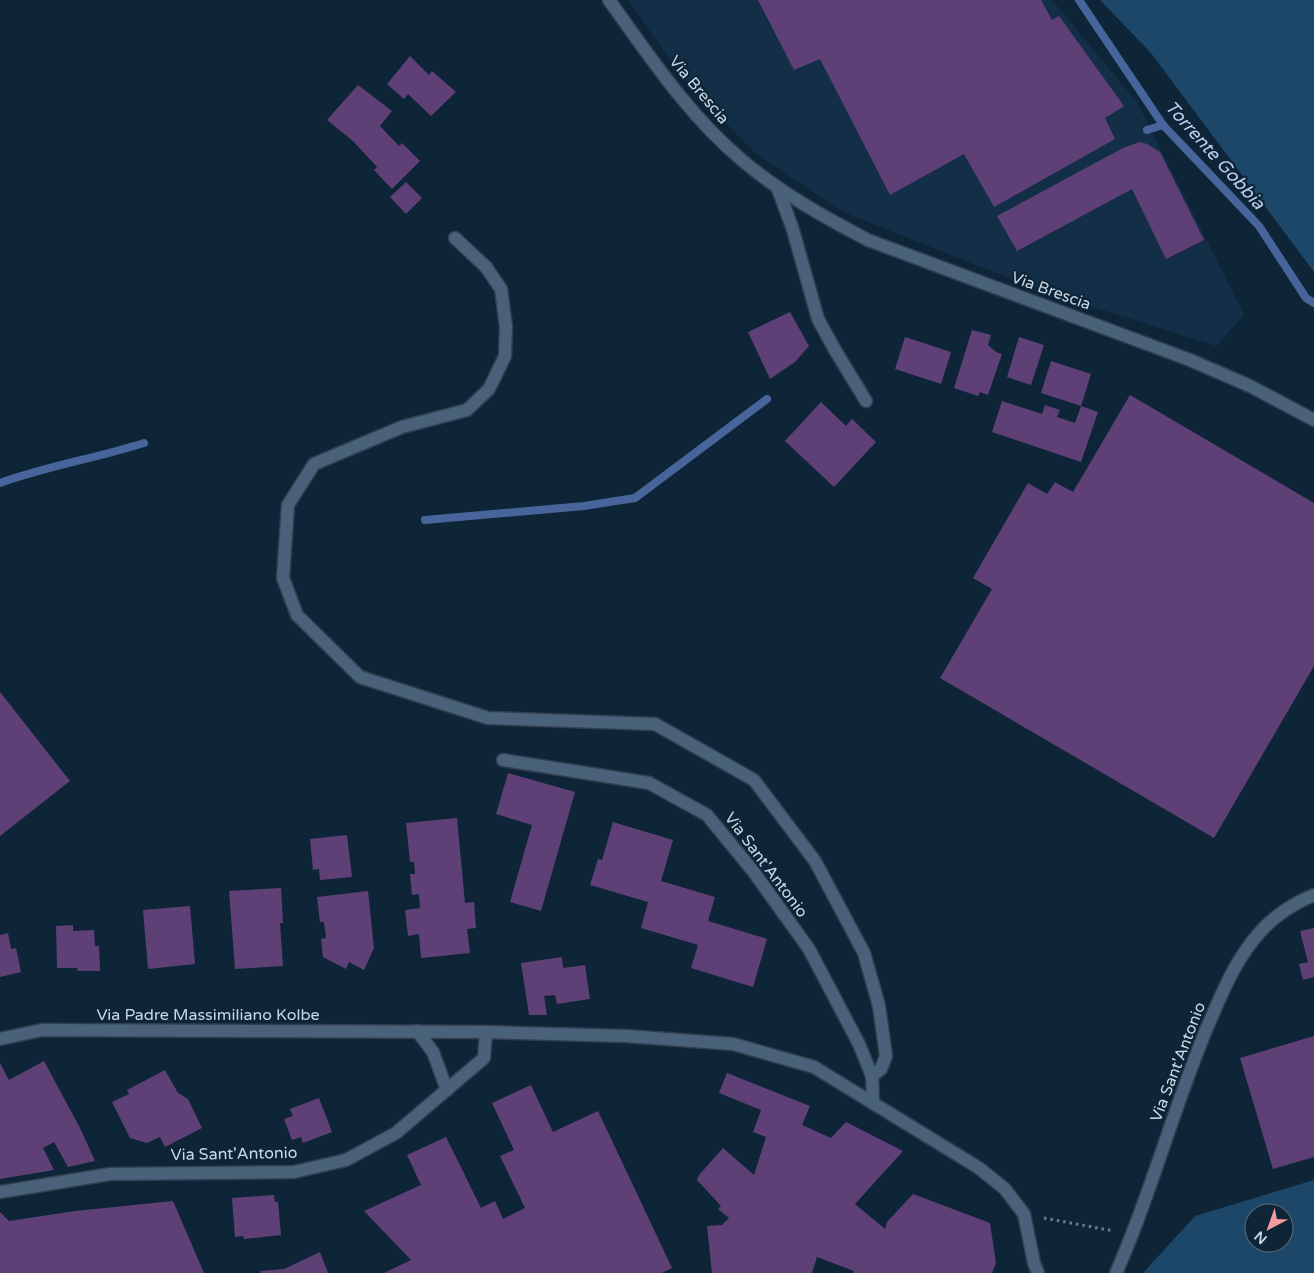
<svg xmlns="http://www.w3.org/2000/svg" width="1314" height="1273" font-family="'Varela Round',sans-serif">
	<rect width="100%" height="100%" fill="#0e2538"/>
	<path fill="#132f47" d="M628,0h424l85,102 107,213 -28,31 -185,-59 -190,-76 -86,-58 -70,-72z"/>
	<g fill="#1d4769" fill-rule="evenodd">
		<path d="M1100,0h214v272l-163,-219z"/>
		<path d="M1314,1180v93h-171l52,-57zM1254,1213h30v30h-30z"/>
	</g>
	<g fill="none" stroke-linecap="round" stroke-linejoin="round">
		<g stroke="#48659b" stroke-width="8">
			<path d="M1079,0l84,125 96,101 47,72 8,5"/>
			<path d="M1147,130l16,-5"/>
			<path d="M0,483c47,-17 97,-25 144,-40"/>
			<path d="M425,520l159,-14 51,-8 132,-99"/>
		</g>
	</g>
	<g fill="#5e4076">
		<path d="M758,0h283l11,20 7,-4 65,90 -19,12 10,21 -121,68 -30,-53 -74,41 -70,-136 -26,11z"/>
		<path d="M410,56l19,19 3,-4 24,21 -25,24 -23,-22 -4,5 -17,-15z"/>
		<path d="M358,85l34,26 -12,15 19,20 3,-3 18,18 -28,28 -18,-19 3,-3 -24,-26 -26,-21z"/>
		<path d="M1140,142l7,2 13,8 44,88 -38,19 -34,-70 -115,62 -20,-35 126,-68z"/>
		<path d="M406,182l16,16 -16,16 -16,-17z"/>
		<path d="M790,312l19,34 -14,16 -25,17 -22,-47z"/>
		<path d="M972,330l19,5 -3,10 8,7 6,2 -14,41 -8,-3 -2,4 -24,-8z"/>
		<path d="M905,337l46,15 -10,32 -46,-15z"/>
		<path d="M1019,337l25,8 -13,40 -24,-8z"/>
		<path d="M1051,361l40,13 -10,32 -40,-13z"/>
		<path d="M1130,395l184,108v163l-100,172 -274,-160 52,-89 -19,-11 55,-95 19,11 8,-12 18,10z"/>
		<path d="M1002,401l40,13 3,-9 15,5 -3,7 18,6 6,-17 17,6 -17,50 -89,-30z"/>
		<path d="M821,402l25,24 6,-7 24,23 -42,45 -49,-46z"/>
		<path d="M0,692l70,89 -70,55z"/>
		<path d="M508,773l67,19 -34,119 -31,-9 22,-77 -36,-11z"/>
		<path d="M457,818l8,85 9,-1 2,26 -9,1 3,24 -49,5 -2,-24 -11,2 -3,-26 15,-2 -1,-14 -7,1 -2,-21h5l-1,-12h-4l-4,-39z"/>
		<path d="M613,822l60,18 -12,41 54,16 -7,24 59,18 -14,48 -62,-19 7,-23 -57,-17 7,-26 -58,-17 8,-26 4,1z"/>
		<path d="M347,835l5,42 -32,3 -1,-11 -6,1 -3,-31z"/>
		<path d="M281,888l2,35h-3l3,43 -48,3 -6,-78z"/>
		<path d="M368,891l6,57 -10,22 -15,-8 -3,7 -23,-12 -2,-18 5,-1 -2,-16h-4l-3,-25z"/>
		<path d="M190,906l5,58 -47,5 -5,-59z"/>
		<path d="M73,925v6l21,-1 1,16h4l1,25h-22l-1,-3h-20l-1,-42z"/>
		<path d="M1314,928v49l-11,3 -4,-16 9,-2 -8,-31z"/>
		<path d="M8,933l3,16 5,-1 5,24 -21,5v-42z"/>
		<path d="M562,957l1,11 22,-3 5,34 -33,5 -2,-9 -11,1 3,19h-18l-8,-52z"/>
		<path d="M1314,1036v121l-41,12 -33,-111z"/>
		<path d="M44,1061l36,67 15,33 -27,6 -14,-25 -11,6 11,22 -54,9v-116l9,17z"/>
		<path d="M165,1070l13,23 10,6 14,29 -37,19 -5,-10 -13,6 -17,-5 -18,-36 17,-8 -2,-4z"/>
		<path d="M727,1073l83,33 -8,19 29,13 15,-16 57,29 -48,53 30,25 2,-7 26,-28 77,29 6,40 -4,10h-139l1,-2 -37,-14 -5,16h-100l-5,-47 15,-1 7,-7 -11,-9 3,-3 -24,-26 2,-5 24,-27 31,27 12,-38 -13,-5 8,-22 -42,-17z"/>
		<path d="M531,1085l22,47 45,-21 74,157 -10,5h-278l27,-13 -47,-49 57,-26 -14,-30 39,-18 35,71 14,-7 8,18 22,-11 -25,-52 14,-6 -22,-47z"/>
		<path d="M319,1098l13,34 -29,11 -2,-6 -9,3 -8,-21 9,-3 -3,-7z"/>
		<path d="M274,1195l1,7h3l3,33 -37,4 -1,-3 -8,1 -3,-39z"/>
		<path d="M173,1201l31,72h-204v-61l9,9 66,-10z"/>
		<path d="M320,1252l8,21h-67l-1,-2 24,-2z"/>
	</g>
	<g fill="none" stroke-linecap="round" stroke-linejoin="round">
		<g stroke="#303e4f" stroke-width="15">
			<g id="service">
				<path d="M455,238l31,29 15,22 5,38 -1,29 -16,33 -22,21 -65,17 -88,37 -26,41 -5,73 14,37 63,62 128,41 167,6 99,56 61,81 49,92 15,53 7,50 -5,13 -9,7"/>
				<path d="M835,350l31,51"/>
			</g>
		</g>
		<g stroke="#303e4f" stroke-width="15">
			<g id="minor">
				<path d="M778,189l15,41 25,89 17,31"/>
				<path d="M503,760l146,23 58,32 46,56 56,78 50,95 13,32 1,25"/>
				<path d="M417,1031l16,21 14,38"/>
				<path d="M0,1039l42,-9 444,2 140,4 107,8 81,23 165,101 26,21 19,25 10,49 4,10"/>
				<path d="M0,1192l110,-18 184,-2 52,-12 50,-27 88,-75 2,-26"/>
				<path d="M1116,1273c36,-81 58,-168 93,-250 14,-32 27,-65 52,-92 13,-15 35,-29 53,-36"/>
			</g>
		</g>
		<g stroke="#303e4f" stroke-width="15">
			<path id="secondary" d="M609,0c41,57 80,116 134,161 38,32 81,56 125,79l322,120 60,26 64,34"/>
		</g>
		<path stroke="#6b7e8e" stroke-width="3" stroke-dasharray="2.5 4" stroke-linecap="butt" d="M1044,1218l70,13"/>
		<use href="#service" stroke="#4a6279" stroke-width="12"/>
		<use href="#minor" stroke="#4a6279" stroke-width="12"/>
		<use href="#secondary" stroke="#4a6279" stroke-width="12"/>
	</g>
	<g text-anchor="middle" dominant-baseline="central" stroke-width="4.5" stroke-linejoin="round" paint-order="stroke">
		<g font-size="16" fill="#cad8e5" stroke="#0e2538">
			<text transform="translate(699 90) rotate(50)">Via Brescia</text>
			<text transform="translate(1051 291) rotate(20)">Via Brescia</text>
			<text transform="translate(766 865) rotate(53)">Via Sant'Antonio</text>
			<text x="208" y="1015">Via Padre Massimiliano Kolbe</text>
			<text transform="translate(1178 1062) rotate(-69)">Via Sant'Antonio</text>
			<text transform="translate(234 1154) rotate(-1)">Via Sant'Antonio</text>
		</g>
		<g font-size="18" font-style="italic" fill="#bdcfef" stroke="#0e2538">
			<text transform="translate(1215 155) rotate(48)">Torrente Gobbia</text>
		</g>
	</g>
	<g transform="translate(1269 1228) rotate(221)"><circle r="24" fill="#0e2538" stroke="#596d7d"/>
	<path d="M0-4L9 19L0 12L-9 19Z" fill="#f49b9f"/>
	<text y="-8" font-size="14" font-weight="bold" text-anchor="middle" fill="#cad8e5">N</text>
	</g>
</svg>
